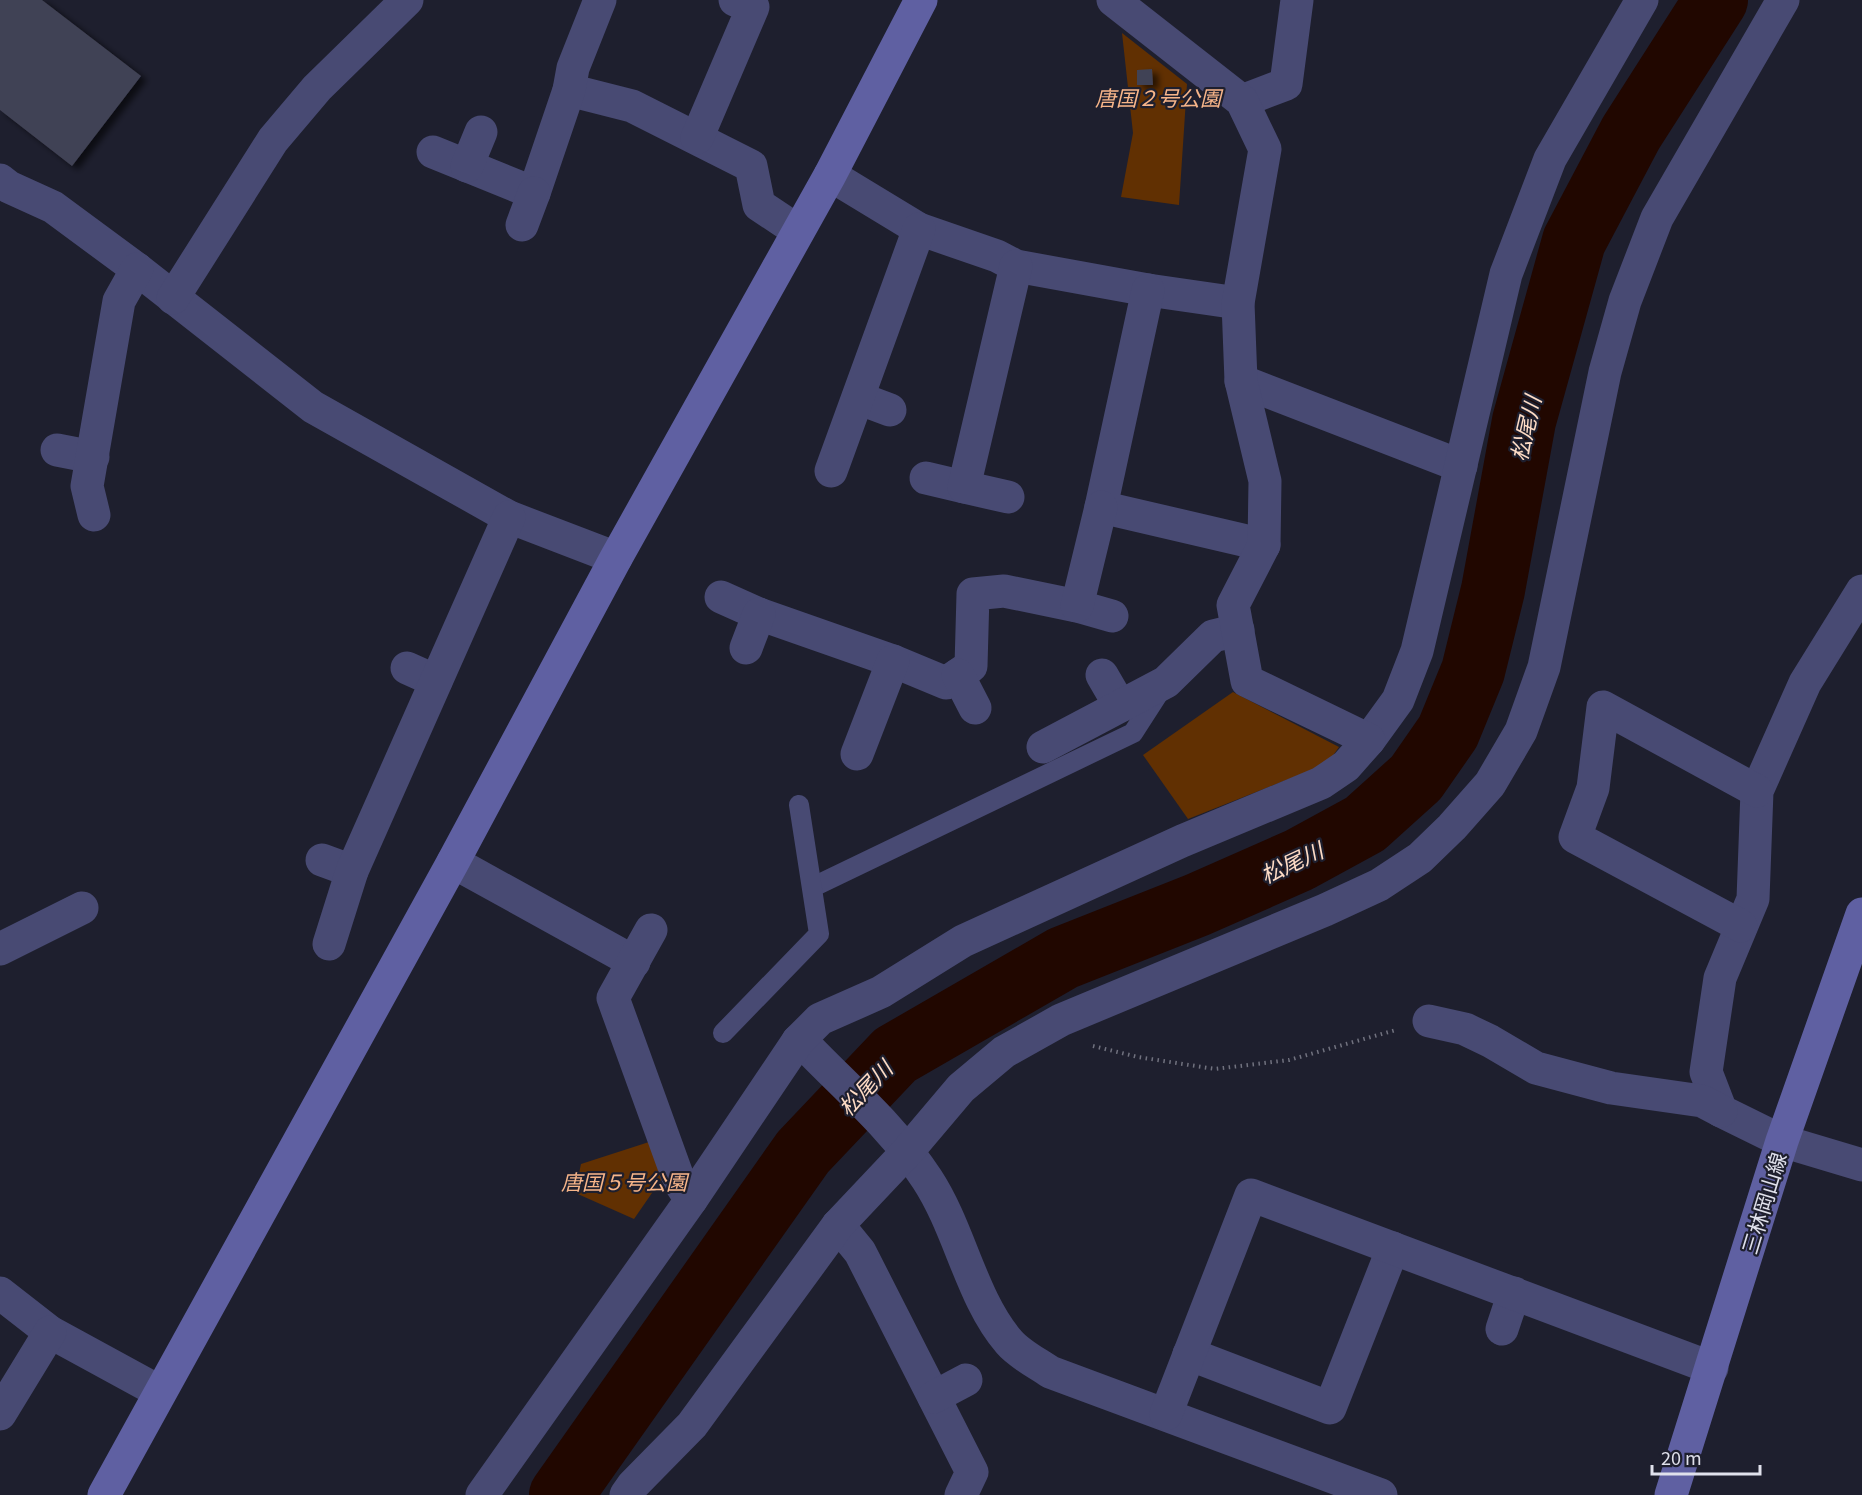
<svg xmlns="http://www.w3.org/2000/svg" width="1862" height="1495" font-family="Georgia,'Noto Sans JP',serif">
	<defs>
		<filter id="shadow"><feDropShadow dx="6" dy="4" stdDeviation="3" flood-color="#0009"/></filter>
	</defs>
	<rect width="100%" height="100%" fill="#1e1f2e"/>
	<g fill="#613002">
		<path d="M1122,33l65,51 -8,121 -58,-8 12,-64z"/>
		<path d="M1233,692l106,55 -12,17 -139,55 -45,-64z"/>
		<path d="M649,1142l14,35 -29,42 -63,-28 7,-13 3,-14z"/>
	</g>
	<g fill="none" stroke-linecap="round" stroke-linejoin="round">
		<path stroke="#210700" stroke-width="64" d="M561,1495l242,-343 92,-97 168,-97 134,-53 102,-45 66,-36 51,-46 32,-46 25,-61 20,-81 31,-169 50,-180 57,-108 85,-133"/>
	</g>
	<g fill="#414254" filter="url(#shadow)">
		<path d="M0,0h42l99,76 -69,90 -72,-56z"/>
		<path d="M1152,69l1,16h-16v-15z"/>
	</g>
	<g fill="none" stroke-linecap="round" stroke-linejoin="round">
		<path stroke="#71727f" stroke-width="4" stroke-dasharray="1.5 4.5" stroke-linecap="butt" d="M1093,1046l45,11 77,12 74,-9 107,-30"/>
		<g stroke="#484a73" stroke-width="20">
			<path d="M813,887l320,-154 29,-45"/>
			<path d="M723,1033l96,-99 -20,-129"/>
		</g>
		<g stroke="#484a73" stroke-width="33">
			<path d="M569,90l63,16 119,60 8,39 39,26"/>
			<path d="M1242,101l44,-17 11,-84"/>
			<path d="M697,138l56,-131 -18,-7"/>
			<path d="M433,152l101,41 35,-103 4,-22 27,-68"/>
			<path d="M467,166l14,-34"/>
			<path d="M830,175l89,54 78,27 19,10 132,24 90,13"/>
			<path d="M0,180l9,7 44,20 84,62 176,138 196,110 107,41"/>
			<path d="M522,225l12,-32"/>
			<path d="M1148,290l-47,217 163,38"/>
			<path d="M173,298l100,-158 44,-52 90,-88"/>
			<path d="M1241,381l220,85"/>
			<path d="M858,398l32,12"/>
			<path d="M57,450l36,7"/>
			<path d="M831,471l88,-242"/>
			<path d="M926,478l38,9"/>
			<path d="M1008,497l-44,-10 52,-221"/>
			<path d="M94,515l-7,-29 32,-185 18,-32"/>
			<path d="M1862,591l-57,92 -48,108 -4,108 -33,79 -14,94 15,39 61,30 80,24"/>
			<path d="M721,597l38,17 134,47 53,22 25,-17 2,-72 31,-3 73,15 35,10"/>
			<path d="M1077,606l24,-99"/>
			<path d="M746,648l13,-34"/>
			<path d="M407,668l29,13"/>
			<path d="M958,675l17,33"/>
			<path d="M1102,675l18,31"/>
			<path d="M1369,740l29,-40 19,-49 89,-377 44,-115 92,-159"/>
			<path d="M1043,747l123,-65 47,-46 25,-6"/>
			<path d="M857,754l36,-93"/>
			<path d="M322,860l30,11"/>
			<path d="M453,862l181,100"/>
			<path d="M1741,926l-166,-89 18,-49 10,-81 154,84"/>
			<path d="M651,930l-38,68 67,185 11,17"/>
			<path d="M329,944l23,-73 157,-354"/>
			<path d="M0,949l82,-41"/>
			<path d="M1429,1021l36,8 25,12 46,27 75,20 91,13 19,10"/>
			<path d="M798,1041l12,9c40,41 86,81 117,129 33,50 44,119 82,163 10,12 28,21 41,30l331,123"/>
			<path d="M838,1225l22,27 112,220 -11,23"/>
			<path d="M0,1293l50,39 110,60"/>
			<path d="M1502,1329l12,-36"/>
			<path d="M1189,1354l141,54 63,-160"/>
			<path d="M934,1397l32,-17"/>
			<path d="M0,1414l50,-82"/>
			<path d="M1166,1414l85,-219 461,173"/>
			<path d="M482,1495l209,-295 107,-159 22,-22 61,-27 82,-51 219,-100 139,-58 25,-17 23,-26 -122,-59 -14,-76 31,-60 1,-64 -24,-100 -3,-78 27,-154 -23,-48 -129,-101"/>
			<path d="M626,1495l7,-10 59,-60 146,-200 68,-72 55,-65 43,-36 57,-32 264,-110 54,-25 41,-27 32,-31 38,-43 31,-53 23,-64 61,-295 20,-71 32,-83 126,-218"/>
		</g>
		<g stroke="#5f60a2" stroke-width="33">
			<path d="M104,1495l349,-633 163,-304 214,-383 91,-175"/>
			<path d="M1671,1495l111,-354 80,-227"/>
		</g>
	</g>
	<g text-anchor="middle" dominant-baseline="central" stroke-width="4.5" stroke-linejoin="round" paint-order="stroke">
		<g font-size="21" font-style="italic" fill="#f7b589" stroke="#1e1f2e">
			<text x="1158" y="97">唐国２号公園</text>
			<text x="624" y="1181">唐国５号公園</text>
		</g>
		<g font-size="21" fill="#e0e1ec" stroke="#1e1f2e">
			<text transform="translate(1763 1203) rotate(-73)">三林岡山線</text>
		</g>
		<g font-size="22" font-style="italic" fill="#fedcc6" stroke="#1e1f2e">
			<text transform="translate(1524 428) rotate(-77)">松尾川</text>
			<text transform="translate(1291 861) rotate(-25)">松尾川</text>
			<text transform="translate(864 1087) rotate(-46)">松尾川</text>
		</g>
	</g>
	<path d="M1652 1465v9h108v-9" fill="none" stroke="#e0e1ec" stroke-width="3"/>
	<text x="1661" y="1465" font-size="18" fill="#e0e1ec" stroke="#1e1f2e" stroke-width="4.5" paint-order="stroke">20 m</text>
</svg>
